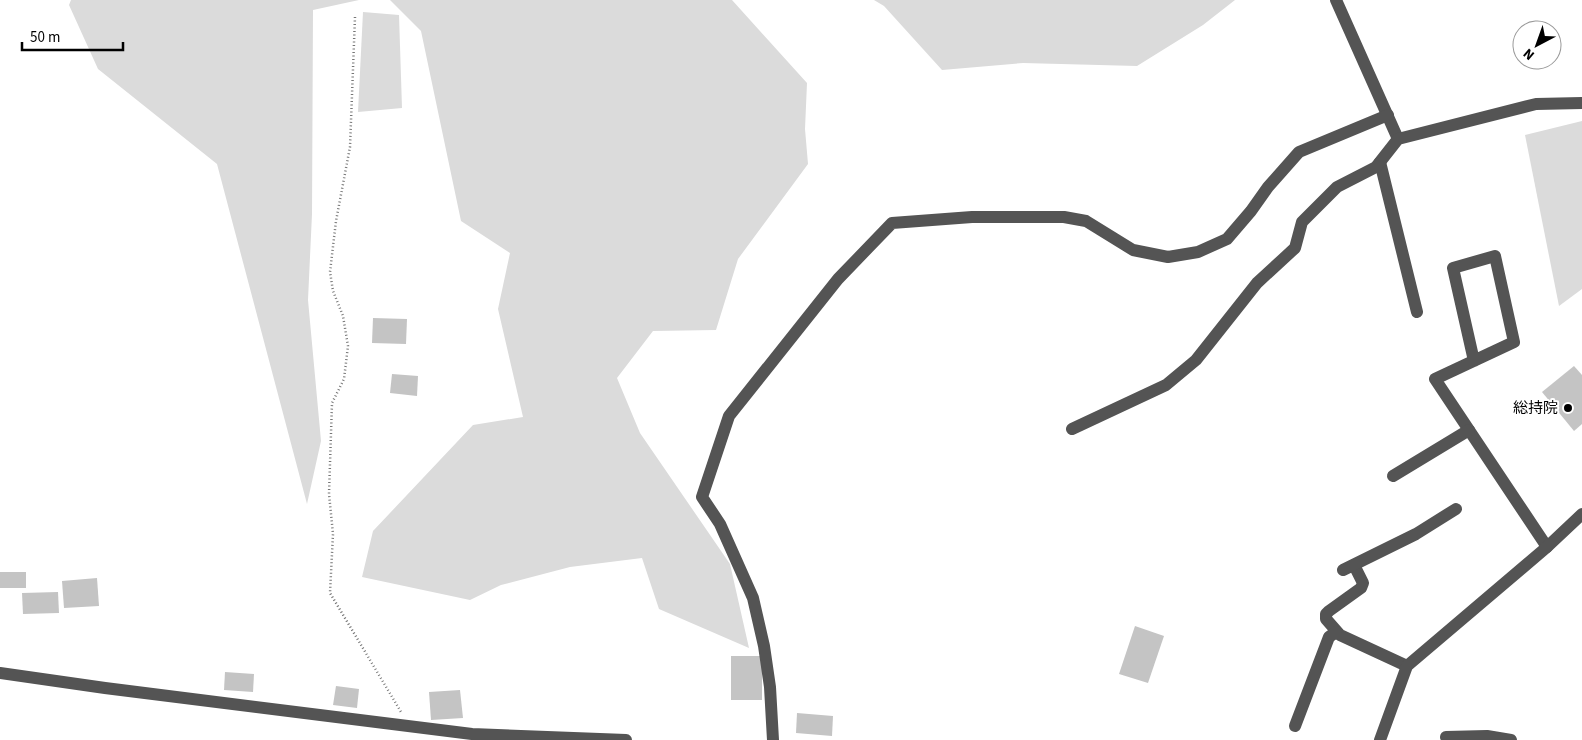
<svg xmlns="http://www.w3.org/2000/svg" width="1582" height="740" font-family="'Source Sans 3','Noto Sans JP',sans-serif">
	<rect width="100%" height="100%" fill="#fff"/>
	<g fill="#dbdbdb">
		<path d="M71,0h288l-46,10 -1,204 -4,86 13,141 -14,63 -90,-340 -119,-95 -29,-64z"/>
		<path d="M390,0h342l75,83 -2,46 3,35 -70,95 -22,71 -63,1 -36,47 23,55 90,131 19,84 -90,-39 -17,-51 -72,9 -69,18 -31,15 -108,-23 11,-46 100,-106 50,-8 -25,-108 12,-56 -49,-32 -40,-190z"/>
		<path d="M874,0h361l-32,25 -66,41 -114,-3 -81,7 -58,-64z"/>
		<path d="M363,12l36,3 3,93 -44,4z"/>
		<path d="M1582,121v168l-23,17 -34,-171z"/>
	</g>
	<g fill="#c4c4c4">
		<path d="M373,318l34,1 -1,25 -34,-1z"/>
		<path d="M1574,366l8,9v49l-8,7 -32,-39z"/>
		<path d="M392,374l26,2 -1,20 -27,-3z"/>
		<rect x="0" y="572" width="26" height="16"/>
		<path d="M97,578l2,28 -35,2 -2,-27z"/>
		<path d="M58,592l1,21 -36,1 -1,-21z"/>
		<path d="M1135,626l29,10 -16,47 -29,-9z"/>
		<rect x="731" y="656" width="31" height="44"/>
		<path d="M225,672l29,2 -1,18 -29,-2z"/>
		<path d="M336,686l23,3 -2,19 -24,-3z"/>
		<path d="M460,690l3,28 -32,2 -2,-28z"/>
		<path d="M797,713l36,3 -1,20 -36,-3z"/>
	</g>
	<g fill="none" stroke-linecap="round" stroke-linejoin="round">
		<path stroke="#767676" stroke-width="2.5" stroke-dasharray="1 2.5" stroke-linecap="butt" d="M355,17l-5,130 -14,74 -6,51 3,19 10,25 5,30 -4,33 -12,24 -3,91 4,40 -3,59 71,119"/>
		<g stroke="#545454" stroke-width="12">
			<path d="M1336,0l62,139"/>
			<path d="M1380,162l37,150"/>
			<path d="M1474,361l-21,-93 42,-12 19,86 -79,37 112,168"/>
			<path d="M1072,429l94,-44 30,-25 61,-77 38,-35 7,-26 35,-35 39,-20 22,-28 138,-35 46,-1"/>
			<path d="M1393,476l76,-46"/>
			<path d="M1354,565l9,18 -2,5 -32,23 -3,3v5l14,16 67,31"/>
			<path d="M1343,570l73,-36 40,-25"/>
			<path d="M0,673l105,15 367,46 154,6"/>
			<path d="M1295,726l34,-89 7,-5"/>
			<path d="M1446,737l41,-1 24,4"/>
			<path d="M773,740l-3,-53 -6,-41 -11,-48 -33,-74 -18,-27 27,-81 109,-137 54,-56 80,-6h92l22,4 47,29 35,7 30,-5 29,-13 24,-28 17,-24 31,-35 89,-37"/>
			<path d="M1380,740l27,-74 140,-119 35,-33"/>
		</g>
	</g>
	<circle fill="#000" stroke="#fff" stroke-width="2" cx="1568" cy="408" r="5"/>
	<g text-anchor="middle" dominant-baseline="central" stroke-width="4" stroke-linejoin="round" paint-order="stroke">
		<g font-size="15" fill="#000" stroke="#fff" text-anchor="end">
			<text x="1558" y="408">総持院</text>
		</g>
	</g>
	<g transform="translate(1537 45) rotate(221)"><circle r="24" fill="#ffffff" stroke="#999999"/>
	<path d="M0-4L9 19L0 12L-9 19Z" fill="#000000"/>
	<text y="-8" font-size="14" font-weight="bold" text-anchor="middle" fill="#000000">N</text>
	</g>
	<path d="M22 42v8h101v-8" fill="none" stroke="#000000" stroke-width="2.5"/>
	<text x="30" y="42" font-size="15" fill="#000000" stroke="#ffffff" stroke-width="4" paint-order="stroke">50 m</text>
</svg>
